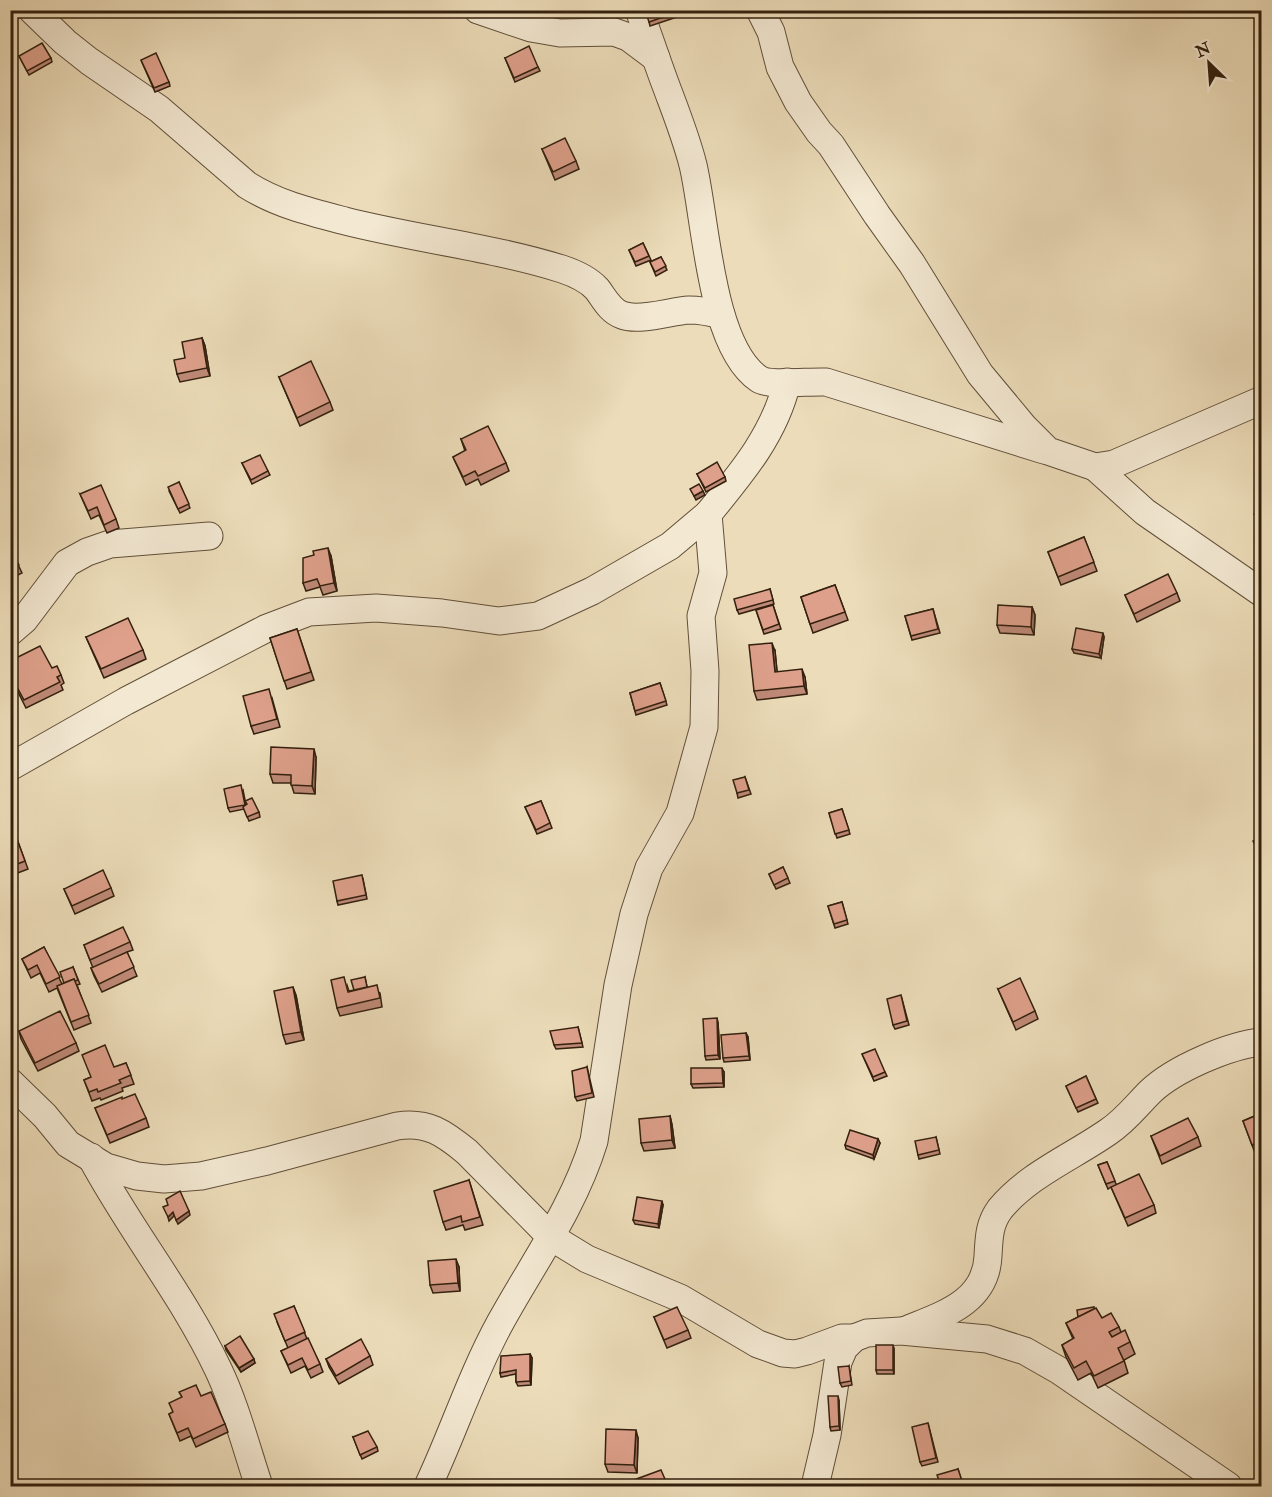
<svg xmlns="http://www.w3.org/2000/svg" width="1272" height="1497" font-family="'IM FELL Double Pica',serif">
	<rect width="100%" height="100%" fill="#ecdcb9"/>
	<filter id="stains"><feTurbulence type="fractalNoise" baseFrequency=".00333" numOctaves="4"/><feColorMatrix values="0 0 0 0 .2 0 0 0 0 .09 0 0 0 0 .02 0 0 0 .5 -.17"/></filter>
	<radialGradient id="worn" r=".72"><stop offset=".6" stop-color="#630" stop-opacity="0"/><stop offset="1" stop-color="#630" stop-opacity=".3"/></radialGradient>
	<g fill="none" stroke-linecap="round" stroke-linejoin="round">
		<g stroke="#614f39" stroke-width="29">
			<g id="street">
				<path d="M32,10l33,32 24,19 70,48 88,76c30,19 63,27 98,36 71,18 146,26 217,48 12,4 26,10 35,20 7,9 13,22 25,26 17,7 49,-4 67,-5 11,0 21,2 32,5"/>
				<path d="M478,10l53,18 29,5 54,-1 14,5 28,21"/>
				<path d="M639,10c9,24 17,49 26,73 10,27 21,54 28,82 13,54 17,181 66,214 10,7 51,2 67,3l218,68"/>
				<path d="M760,10l11,22 9,35 18,35 21,30 12,13 46,70 35,49 68,110 44,53 24,24 47,16 19,-3 148,-64"/>
				<path d="M1095,467l50,45 117,81"/>
				<path d="M10,632l14,-12 43,-57 20,-11 23,-8 99,-8"/>
				<path d="M10,767l116,-66 141,-73 42,-16 67,-4 66,5 57,8 39,-5 54,-25 78,-45 38,-32"/>
				<path d="M10,1082l35,34 23,28 38,23 31,9 27,3 37,-3 66,-15 130,-35c30,-5 47,7 70,26l84,85 36,22 93,39 78,46 25,9 12,1 12,-3 35,-13h12"/>
				<path d="M91,1157c39,73 92,138 127,212 17,35 29,81 41,117"/>
				<path d="M906,1330c36,-15 80,-27 82,-74 1,-18 1,-32 12,-47 28,-34 72,-52 108,-77 17,-11 28,-26 42,-40 24,-23 79,-47 112,-50"/>
				<path d="M428,1486c25,-53 43,-110 72,-163 33,-60 74,-116 94,-182l24,-156 16,-71 15,-46 31,-55 24,-86 1,-56 -4,-55 12,-43 -5,-59c33,-40 67,-80 79,-132"/>
				<path d="M815,1486l12,-51 11,-73 6,-14 10,-10 13,-5 34,-2 86,8 38,12 35,20 168,115"/>
			</g>
		</g>
		<use href="#street" stroke="#f3e8d2" stroke-width="27"/>
	</g>
	<g fill="#bf8a78" stroke="#33200e" stroke-width="1.5">
		<path d="M674,10l3,7 -27,9 -1,-4z"/>
		<path d="M19,56l32,2 1,4 -23,13z"/>
		<path d="M505,58l33,9 2,4 -25,11z"/>
		<path d="M141,60l28,22 1,4 -15,6z"/>
		<path d="M542,149l34,12 3,8 -24,11z"/>
		<path d="M643,243l8,17 -15,6 -7,-16z"/>
		<path d="M661,257l6,13 -11,6 -6,-14z"/>
		<path d="M202,338l3,8 5,30 -30,6 -3,-8 8,-16z"/>
		<path d="M279,377l51,25 3,8 -33,16z"/>
		<path d="M461,439l45,24 3,8 -28,14 -3,-6 -12,6 -13,-28 12,-6z"/>
		<path d="M242,463l26,8 2,4 -18,9z"/>
		<path d="M697,474l28,3 1,4 -20,11z"/>
		<path d="M179,482l11,26 -10,5 -11,-22z"/>
		<path d="M80,494l36,25 3,9 -12,5 -8,-18 -8,4z"/>
		<path d="M1084,537l13,34 -36,14 -13,-33z"/>
		<path d="M10,548l12,25 -12,6z"/>
		<path d="M331,556l6,35 -14,4 -3,-8 -14,4 -3,-8z"/>
		<path d="M835,585l13,35 -35,13 -12,-36z"/>
		<path d="M770,589l4,15 -35,10 -2,-4z"/>
		<path d="M1177,593l3,8 -43,21 -12,-27z"/>
		<path d="M773,605l8,24 -17,5 -8,-24z"/>
		<path d="M1032,607l3,8 -1,20 -34,-2 -3,-8z"/>
		<path d="M933,609l7,24 -28,7 -7,-24z"/>
		<path d="M297,629l17,51 -27,9 -17,-51z"/>
		<path d="M86,637l57,13 3,9 -42,19z"/>
		<path d="M1104,637l-3,21 -27,-5 -2,-4z"/>
		<path d="M775,651l2,21 28,5 2,17 -50,6 -3,-9z"/>
		<path d="M10,661l42,7 9,7 3,8 -3,2 2,5 -37,18 -16,-32z"/>
		<path d="M660,683l7,22 -31,10 -6,-22z"/>
		<path d="M272,698l8,29 -26,7 -3,-8z"/>
		<path d="M316,757l-1,37 -21,-1 -3,-10h-18l-3,-9z"/>
		<path d="M745,777l6,17 -13,4 -1,-5z"/>
		<path d="M243,790l3,15 1,-1 12,8 1,5 -11,4 -5,-12 -14,3 -2,-4z"/>
		<path d="M541,801l11,27 -15,6 -12,-27z"/>
		<path d="M842,809l8,25 -13,4 -8,-25z"/>
		<path d="M14,831l14,38 -18,7v-44z"/>
		<path d="M783,867l7,16 -14,6 -7,-15z"/>
		<path d="M363,879l4,20 -29,6 -1,-4z"/>
		<path d="M111,888l3,8 -39,18 -11,-25z"/>
		<path d="M842,902l6,22 -13,4 -7,-22z"/>
		<path d="M130,942l3,8 -6,2 10,24 -35,16 -8,-16 -3,-8h2l-9,-23z"/>
		<path d="M44,947l18,37 2,-1 9,-16 7,17 -3,1 14,38 -17,7 -17,-42 -8,4 -9,-19 -9,5 -9,-19z"/>
		<path d="M365,977l2,10 13,6 2,14 -42,9 -3,-8 10,-23 2,6 5,-1z"/>
		<path d="M998,989l37,22 3,8 -22,11z"/>
		<path d="M296,995l8,45 -18,4 -3,-9z"/>
		<path d="M902,999l7,26 -14,4 -2,-4z"/>
		<path d="M718,1022l2,37 -14,1 -1,-4z"/>
		<path d="M578,1027l5,20 -27,2 -2,-4z"/>
		<path d="M19,1031l57,12 3,8 -41,20 -17,-32z"/>
		<path d="M746,1033l2,4 2,23 -26,2 -1,-4z"/>
		<path d="M862,1054l23,18 2,4 -13,5z"/>
		<path d="M126,1063l8,21 -12,4 1,3 -22,9 -1,-2 -8,3 -8,-21z"/>
		<path d="M587,1067l7,30 -17,4 -2,-4z"/>
		<path d="M724,1072v15l-31,1 -2,-4z"/>
		<path d="M1086,1076l12,27 -20,9 -12,-26z"/>
		<path d="M122,1099l24,19 3,9 -39,16 -15,-35z"/>
		<path d="M1262,1113v37l-7,3 -12,-32z"/>
		<path d="M670,1116l2,9 3,23 -31,3 -3,-8z"/>
		<path d="M1151,1136l47,1 3,9 -39,18z"/>
		<path d="M936,1137l4,17 -21,5 -1,-4z"/>
		<path d="M878,1139l2,4 -6,16 -28,-10 -1,-4z"/>
		<path d="M1107,1162l9,22 38,21 2,8 -28,13 -17,-39 -3,2 -10,-24z"/>
		<path d="M469,1180l14,45 -18,5 -2,-5 -17,5 -3,-8z"/>
		<path d="M663,1205l-4,23 -24,-4 -2,-4z"/>
		<path d="M459,1267l1,24 -27,2 -3,-8z"/>
		<path d="M294,1306l13,33 13,25 3,8 -12,6 -6,-12 -14,7 -10,-22 7,-3 -11,-26z"/>
		<path d="M1094,1309l8,9 17,9 2,5 9,10 5,12 -11,6 4,13 -30,15 -7,-15 -13,7 -12,-23 -4,-12 11,-6 -7,-16z"/>
		<path d="M654,1317l34,13 3,8 -24,10z"/>
		<path d="M225,1346l30,17 -14,9 -15,-22z"/>
		<path d="M894,1349v25h-17l-1,-4z"/>
		<path d="M530,1354l2,4 -1,27 -13,1 -2,-4v-8l-15,3 -1,-4z"/>
		<path d="M370,1356l3,9 -34,19 -10,-17 -3,-8z"/>
		<path d="M849,1366l3,19 -10,2 -2,-4z"/>
		<path d="M201,1396l24,28 3,8 -32,15 -5,-11 -11,5 -11,-27z"/>
		<path d="M839,1400l1,30 -9,1 -1,-4z"/>
		<path d="M928,1423l10,39 -16,4 -2,-4z"/>
		<path d="M353,1437l24,10 1,4 -16,8z"/>
		<path d="M638,1438l-1,35 -29,-1 -3,-8z"/>
		<path d="M958,1469l5,16 -4,1h-18z"/>
	</g>
	<g fill="#9b7061" stroke="#33200e" stroke-width="1.5">
		<path d="M202,338l3,8 5,30 -3,-8z"/>
		<path d="M703,491l2,4 -9,5 -2,-4z"/>
		<path d="M328,548l3,8 6,35 -3,-8z"/>
		<path d="M1032,607l3,8 -1,20 -3,-8z"/>
		<path d="M1103,633l1,4 -3,21 -2,-4z"/>
		<path d="M772,643l3,8 3,29 -3,-8z"/>
		<path d="M802,669l3,8 2,17 -3,-8z"/>
		<path d="M314,749l2,8 -1,37 -3,-8z"/>
		<path d="M293,987l3,8 8,45 -3,-8z"/>
		<path d="M717,1018l1,4 2,37 -2,-4z"/>
		<path d="M746,1033l2,4 2,23 -1,-4z"/>
		<path d="M722,1068l2,4v15l-1,-4z"/>
		<path d="M670,1116l2,9 3,23 -3,-8z"/>
		<path d="M878,1139l2,4 -6,16 -1,-4z"/>
		<path d="M662,1201l1,4 -4,23 -1,-4z"/>
		<path d="M189,1211l1,4 -12,9 -2,-4z"/>
		<path d="M173,1212l1,4 -5,5 -1,-4z"/>
		<path d="M456,1259l3,8 1,24 -2,-8z"/>
		<path d="M893,1345l1,4v25l-1,-4z"/>
		<path d="M530,1354l2,4 -1,27 -1,-4z"/>
		<path d="M254,1359l1,4 -14,9 -2,-4z"/>
		<path d="M838,1396l1,4 1,30 -1,-4z"/>
		<path d="M636,1430l2,8 -1,35 -3,-8z"/>
	</g>
	<g fill="#dea08b" stroke="#33200e" stroke-width="1.5">
		<path d="M645,10h29l1,3 -26,9z"/>
		<path d="M42,43l9,15 -24,13 -8,-15z"/>
		<path d="M529,46l9,21 -24,11 -9,-20z"/>
		<path d="M156,53l13,29 -15,6 -13,-28z"/>
		<path d="M565,138l11,23 -23,11 -11,-23z"/>
		<path d="M643,243l6,13 -14,6 -6,-12z"/>
		<path d="M661,257l5,9 -11,6 -5,-10z"/>
		<path d="M202,338l5,30 -30,6 -3,-14 11,-2 -3,-16z"/>
		<path d="M311,361l19,41 -33,16 -18,-41z"/>
		<path d="M488,426l18,37 -28,13 -3,-5 -12,6 -10,-20 13,-7 -5,-11z"/>
		<path d="M260,455l8,16 -17,9 -9,-17z"/>
		<path d="M717,462l8,15 -20,11 -8,-14z"/>
		<path d="M179,482l10,22 -11,5 -10,-22z"/>
		<path d="M699,484l4,7 -9,5 -4,-7z"/>
		<path d="M101,485l15,34 -12,6 -7,-18 -9,4 -8,-17z"/>
		<path d="M1262,502v20l-3,1 -5,-9 7,-4 -4,-6z"/>
		<path d="M1084,537l10,25 -36,15 -10,-25z"/>
		<path d="M10,548l9,17 -9,4z"/>
		<path d="M328,548l6,35 -14,3 -3,-7 -14,4v-25l11,-3 -1,-4z"/>
		<path d="M1168,574l9,19 -43,21 -9,-19z"/>
		<path d="M835,585l10,27 -35,12 -9,-27z"/>
		<path d="M770,589l3,11 -36,10 -3,-11z"/>
		<path d="M773,605l6,19 -16,6 -7,-20z"/>
		<path d="M998,605l34,2 -1,20 -34,-2z"/>
		<path d="M933,609l5,20 -27,7 -6,-20z"/>
		<path d="M128,618l15,32 -42,19 -15,-32z"/>
		<path d="M1076,628l27,5 -4,21 -27,-5z"/>
		<path d="M297,629l14,43 -27,9 -14,-43z"/>
		<path d="M772,643l3,29 27,-3 2,17 -50,5 -5,-46z"/>
		<path d="M40,646l12,22 5,-2 4,9 -4,2 3,5 -36,18 -14,-26v-13z"/>
		<path d="M660,683l6,18 -31,10 -5,-18z"/>
		<path d="M269,689l8,30 -26,7 -8,-30z"/>
		<path d="M271,747l43,2 -2,37 -21,-1v-10l-21,-1z"/>
		<path d="M745,777l4,13 -12,3 -4,-13z"/>
		<path d="M241,785l4,20 -17,3 -4,-19z"/>
		<path d="M252,798l7,14 -12,5 -4,-10 4,-3 -2,-3z"/>
		<path d="M541,801l9,22 -14,7 -11,-23z"/>
		<path d="M842,809l7,21 -14,4 -6,-21z"/>
		<path d="M14,831l11,30 -15,6v-35z"/>
		<path d="M1262,837v13l-3,2 -6,-11z"/>
		<path d="M783,867l5,11 -14,7 -5,-11z"/>
		<path d="M103,870l8,18 -39,18 -8,-17z"/>
		<path d="M362,875l4,20 -29,6 -4,-20z"/>
		<path d="M842,902l5,18 -13,4 -6,-18z"/>
		<path d="M123,927l7,15 -40,18 -6,-15z"/>
		<path d="M44,947l16,30 -14,7 -9,-19 -9,5 -6,-11z"/>
		<path d="M127,952l7,15 -35,17 -8,-16z"/>
		<path d="M73,967l5,13 -3,1 -1,-2 -10,4 -4,-11z"/>
		<path d="M344,977l4,15 29,-7 3,13 -43,10 -6,-28z"/>
		<path d="M365,977l2,10 -13,3 -3,-10z"/>
		<path d="M1020,978l15,33 -22,11 -15,-33z"/>
		<path d="M74,979l15,36 -18,7 -14,-36z"/>
		<path d="M293,987l8,45 -18,3 -9,-44z"/>
		<path d="M901,995l6,26 -14,4 -6,-26z"/>
		<path d="M60,1011l16,32 -41,20 -16,-32z"/>
		<path d="M717,1018l1,37 -13,1 -2,-37z"/>
		<path d="M578,1027l4,16 -28,2 -4,-14z"/>
		<path d="M746,1033l3,23 -26,2 -2,-23z"/>
		<path d="M105,1045l9,22 12,-4 5,12 -12,5 2,3 -23,9 -1,-3 -8,3 -5,-12 7,-3 -9,-22z"/>
		<path d="M875,1049l10,23 -12,5 -11,-23z"/>
		<path d="M587,1067l5,26 -17,4 -3,-26z"/>
		<path d="M691,1068h31l1,15 -32,1z"/>
		<path d="M1086,1076l10,23 -20,9 -10,-22z"/>
		<path d="M135,1094l11,24 -39,17 -12,-27 27,-11v2z"/>
		<path d="M1262,1113v29l-1,-1 -9,4 -9,-24z"/>
		<path d="M670,1116l2,24 -31,3 -2,-24z"/>
		<path d="M1188,1118l10,19 -38,19 -9,-20z"/>
		<path d="M850,1130l28,9 -5,16 -28,-10z"/>
		<path d="M936,1137l3,13 -21,5 -3,-14z"/>
		<path d="M1107,1162l8,19 -9,3 -8,-19z"/>
		<path d="M1139,1174l15,31 -29,13 -14,-31z"/>
		<path d="M469,1180l11,37 -18,5 -1,-6 -18,6 -9,-31z"/>
		<path d="M180,1191l9,20 -13,9 -3,-8 -5,5 -5,-10 5,-2 -2,-6z"/>
		<path d="M637,1197l25,4 -4,23 -25,-4z"/>
		<path d="M456,1259l2,24 -28,2 -2,-24z"/>
		<path d="M294,1306l11,26 -20,9 -11,-27z"/>
		<path d="M677,1307l11,23 -24,10 -10,-23z"/>
		<path d="M1094,1307v2l-16,8 -1,-7z"/>
		<path d="M1096,1308l6,10 9,-5 8,14 -10,5 3,5 13,-7 5,12 -12,6 6,13 -30,15 -8,-15 -12,7 -12,-23 12,-7 -8,-15z"/>
		<path d="M240,1336l14,23 -15,9 -14,-22z"/>
		<path d="M308,1338l12,26 -12,6 -6,-12 -14,7 -7,-14z"/>
		<path d="M361,1339l9,17 -34,20 -10,-17z"/>
		<rect x="876" y="1345" width="17" height="25"/>
		<path d="M530,1354v27l-14,1v-12l-16,3 1,-17z"/>
		<path d="M849,1366l2,15 -11,2 -2,-16z"/>
		<path d="M196,1385l5,11 10,-4 14,32 -32,15 -5,-11 -11,5 -8,-19 4,-2 -4,-9 13,-6 -3,-5z"/>
		<path d="M828,1396h10l1,30 -9,1z"/>
		<path d="M928,1423l8,35 -16,4 -8,-35z"/>
		<path d="M606,1429l30,1 -2,35 -29,-1z"/>
		<path d="M368,1431l9,16 -17,8 -7,-18z"/>
		<path d="M958,1469l4,12 -21,5 -4,-11z"/>
		<path d="M661,1470l7,16h-34l-3,-5z"/>
		<path d="M854,1480v6h-28v-2z"/>
		<path d="M359,1481l2,5 15,-5 2,5h-33z"/>
	</g>
	<rect width="1272" height="1497" fill="none" stroke="#ecdcb9" stroke-width="36"/>
	<rect x="12" y="12" width="1248" height="1473" fill="none" stroke="#33200e" stroke-width="3"/>
	<rect x="18" y="18" width="1236" height="1461" fill="none" stroke="#33200e" stroke-width="1.5"/>
	<g transform="translate(1209 63) rotate(335)" stroke="#f3e8d2" stroke-width="4.5" paint-order="stroke">
	<path d="M0-4.5L10 22L0 15L-10 22Z" fill="#33200e"/>
	<text y="-9" font-size="16" font-weight="bold" text-anchor="middle" fill="#33200e">N</text>
	</g>
	<rect width="100%" height="100%" filter="url(#stains)"/>
	<rect width="100%" height="100%" fill="url(#worn)"/>
</svg>
